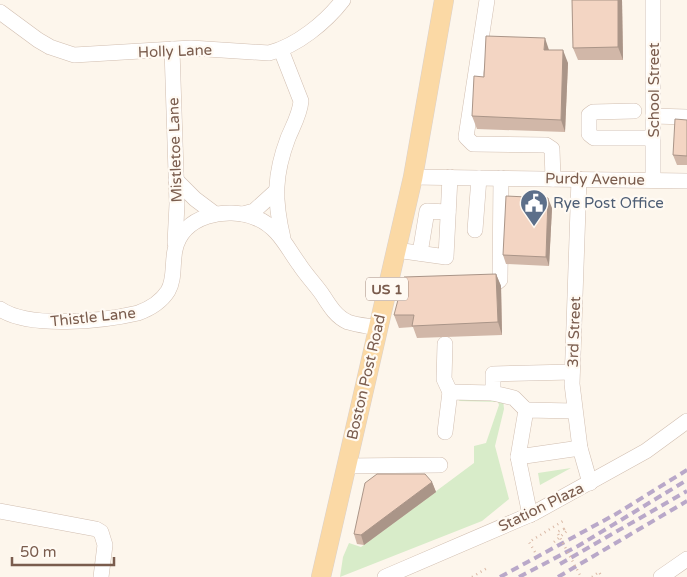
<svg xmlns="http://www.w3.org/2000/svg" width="687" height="577" font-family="'Varela Round',sans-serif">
	<rect width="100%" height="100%" fill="#fdf6ec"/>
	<g fill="#d8ecc9">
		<path d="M460,399h43l1,10 -9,37 14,53 -27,22 -142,56 3,-20 6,-14 12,4 113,-84v-17l12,-3 13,-38 -1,-3 -39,-1z"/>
		<path d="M571,468l-31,17 -2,-12z"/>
	</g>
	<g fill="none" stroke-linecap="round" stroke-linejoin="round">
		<g stroke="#d1beb0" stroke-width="16">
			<g id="minor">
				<path d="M487,0l-21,137 7,7 73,1 6,4 1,30"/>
				<path d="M0,12l38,28 12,7 24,8 117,-7 78,5c28,-7 57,-31 74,-53"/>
				<path d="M172,49l5,155 -2,39"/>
				<path d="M281,50l20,51c-1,13 -8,25 -13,37 -14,37 -14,62 -5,100"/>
				<path d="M634,111l-41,1 -4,3v19l5,4h59"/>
				<path d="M653,116l34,1"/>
				<path d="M413,177l274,4"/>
				<path d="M579,179l-7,205 8,64 10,35"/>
				<path d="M176,180l19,19 20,15"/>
				<path d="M653,180v-180"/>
				<path d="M243,214l11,-3 21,-19"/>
				<path d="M475,230l4,-52"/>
				<path d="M396,250l50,7 4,-80"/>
				<path d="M420,253l7,-42 21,1"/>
				<path d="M479,283l16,1 5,-4 1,-102"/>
				<path d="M0,309c29,20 104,12 138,4 11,-4 23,-11 30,-22 7,-12 4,-27 7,-41 7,-35 52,-44 81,-32 22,9 30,28 43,46 7,11 16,20 23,30 7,11 14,23 26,28 9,3 20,4 30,6"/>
				<path d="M445,344l-1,35 6,13"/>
				<path d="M526,410l-12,-12 -21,-5v-19l79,-2"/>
				<path d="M445,432l5,-40 43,1"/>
				<path d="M518,457l62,-9"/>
				<path d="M346,466l94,-1"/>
				<path d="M0,511l96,18 5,3 4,13 -4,32"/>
				<path d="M530,515l-12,-58 8,-47 48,1"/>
				<path d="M385,577l149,-64 112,-62 41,-30"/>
				<path d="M661,577l26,-18"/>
			</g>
		</g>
		<g stroke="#dad1cd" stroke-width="20">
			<path id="major" d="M321,577l92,-400 31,-177"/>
		</g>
		<g stroke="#d9b8a5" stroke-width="2.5" stroke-dasharray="1 4" stroke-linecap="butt">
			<path d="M564,529l3,-2"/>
			<path d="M554,542l14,-12"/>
			<path d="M535,552l-6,-10 34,-21"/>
			<path d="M472,577l17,-10"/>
			<path d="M592,577l7,-5 3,5"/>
		</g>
		<use href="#minor" stroke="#fff" stroke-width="15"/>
		<use href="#major" stroke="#fbd9a5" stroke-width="19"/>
		<g stroke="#b9a8c9" stroke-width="4" stroke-dasharray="8 5" stroke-linecap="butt">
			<path d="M560,564l127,-73"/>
			<path d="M500,577l116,-63 71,-44"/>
			<path d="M519,577l59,-31 109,-66"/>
			<path d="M558,577l129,-76"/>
		</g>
		<path stroke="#d9b8a5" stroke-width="2.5" stroke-dasharray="1 4" stroke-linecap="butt" d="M564,529l-7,3 24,45"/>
	</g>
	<g fill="#d1b7a8">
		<path d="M572,0h50l1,60h-45l-5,-12z"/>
		<path d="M549,50l19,13 -3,69 -88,-3 -5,-13 12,-39z"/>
		<path d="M687,120v45h-10l-4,-10z"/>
		<path d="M552,208l-3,58 -43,-2 -3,-9z"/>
		<path d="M496,274l5,12 1,49 -85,3 -4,-11 -14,1 -5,-13z"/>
		<path d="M432,482l4,10 -72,53 -7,-1 -3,-10z"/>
	</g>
	<g fill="#aa9588">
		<path d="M618,0h4l1,60 -5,-13z"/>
		<path d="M545,38l4,12h-5z"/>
		<path d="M563,50l5,13 -3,69 -4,-12z"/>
		<path d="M548,198l4,10 -3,58 -3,-9z"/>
		<path d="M496,274l5,12 1,49 -4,-13z"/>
		<path d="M432,482l4,10 -72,53 -3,-10z"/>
	</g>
	<g fill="#f3d5c3" stroke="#aa9588">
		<path d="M572,0h46v47l-45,1z"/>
		<path d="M486,36l59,2 -1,12h19l-2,70 -89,-4 2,-40 10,1z"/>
		<path d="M675,119l12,1v36l-14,-1z"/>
		<path d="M506,196l42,2 -2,59 -43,-2z"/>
		<path d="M496,274l2,48 -86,4 2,-11h-20l10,-38z"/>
		<path d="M377,474h48l7,8 -71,53 -7,-1 11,-51z"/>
	</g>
	<defs>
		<g id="civic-pin" transform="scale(1.4375)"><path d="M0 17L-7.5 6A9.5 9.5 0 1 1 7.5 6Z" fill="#5c6f8a" stroke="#fffaf3"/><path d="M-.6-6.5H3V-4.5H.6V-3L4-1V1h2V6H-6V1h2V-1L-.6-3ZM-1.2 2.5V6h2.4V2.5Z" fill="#fff"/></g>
	</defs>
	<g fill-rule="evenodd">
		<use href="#civic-pin" x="534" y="203"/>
	</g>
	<g text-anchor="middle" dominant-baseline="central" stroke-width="4.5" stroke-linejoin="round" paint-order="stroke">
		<rect fill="#fffaf3" stroke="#a28b7f" stroke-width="1" x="366" y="277.5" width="42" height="23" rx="4"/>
		<g font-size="14" font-weight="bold" fill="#7a5c4d">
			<text x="387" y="289">US 1</text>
		</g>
		<g font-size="15" fill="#7a5c4d" stroke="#fffaf3">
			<text transform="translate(175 51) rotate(-2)">Holly Lane</text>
			<text transform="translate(654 90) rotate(-90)">School Street</text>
			<text transform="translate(175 150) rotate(-92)">Mistletoe Lane</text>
			<text transform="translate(595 179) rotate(1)">Purdy Avenue</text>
			<text transform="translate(93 317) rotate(-6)">Thistle Lane</text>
			<text transform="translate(574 332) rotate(-88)">3rd Street</text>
			<text transform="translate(366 377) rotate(-77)">Boston Post Road</text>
			<text transform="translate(541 507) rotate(-26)">Station Plaza</text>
		</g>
		<g font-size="15" fill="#4e5e75" stroke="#fffaf3" text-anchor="start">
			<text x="553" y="203">Rye Post Office</text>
		</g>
	</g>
	<path d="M12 557v8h102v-8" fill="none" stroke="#7a5c4d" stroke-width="2.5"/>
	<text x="20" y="557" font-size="15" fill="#7a5c4d" stroke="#fffaf3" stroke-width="4" paint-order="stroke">50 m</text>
</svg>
